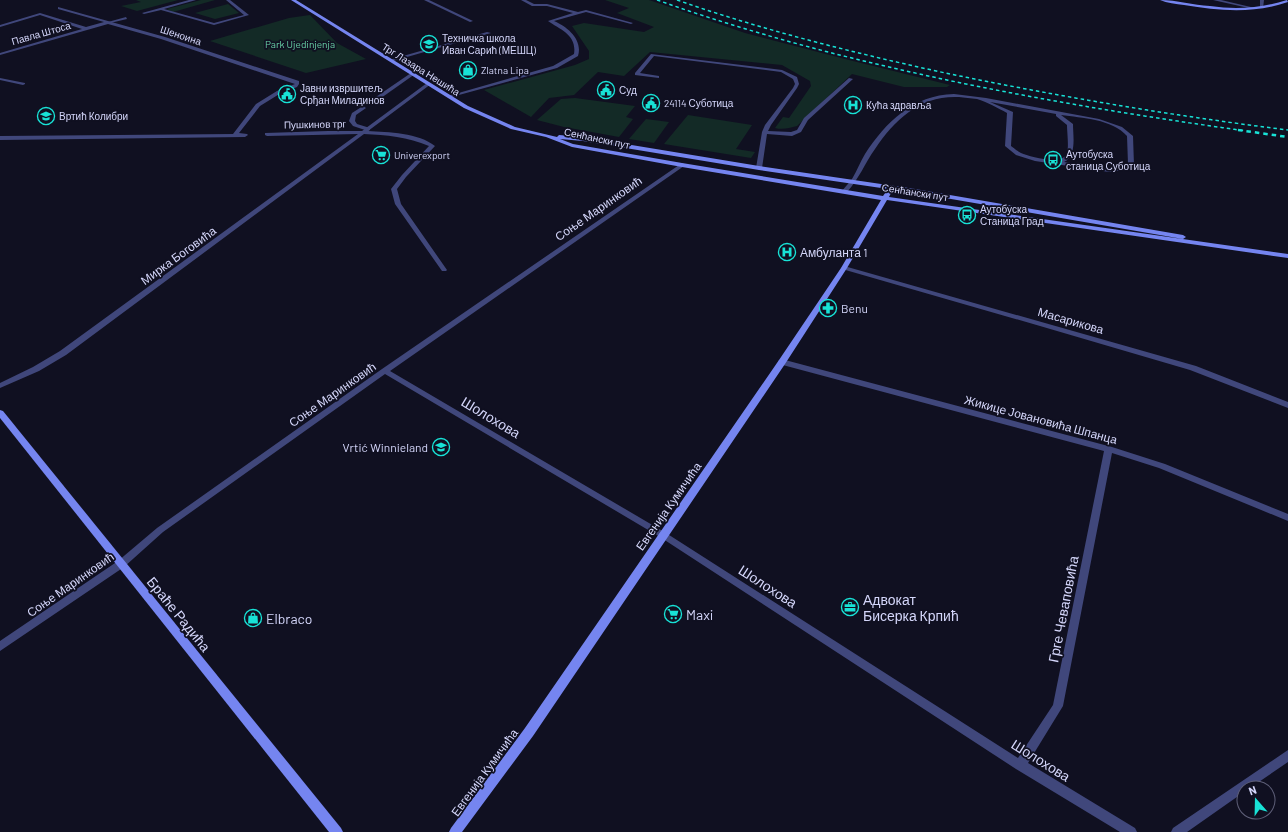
<svg xmlns="http://www.w3.org/2000/svg" width="1288" height="832" font-family="Barlow,sans-serif">
	<rect width="100%" height="100%" fill="#101021"/>
	<g fill="#132a26">
		<path d="M136,0h42l-41,11 -16,-5 20,-4z"/>
		<path d="M201,0h14l-42,12 -6,-3z"/>
		<path d="M605,0h44l96,33 100,26 105,26 -3,2h-43l-52,-13 -55,52c-8,2 -14,4 -22,2l8,-11 6,1 22,-32 -1,-5 -28,-16 -132,-13 -26,24 -26,-4 -24,23 -25,3 -18,19 -47,-27 91,-25 14,-6v-8l-17,-25 12,-3 60,9 10,-5 -37,-14 12,-5z"/>
		<path d="M228,4l11,9 -24,6 -20,-6z"/>
		<path d="M310,15l27,28 29,16 -60,14 -96,-32 79,-23z"/>
		<path d="M575,98l60,8 -9,11 7,2 -14,18 -55,-10 -27,-7 24,-21z"/>
		<path d="M688,115l64,10 -16,24 19,3 -4,6 -87,-14z"/>
		<path d="M646,119l23,3 -15,21 -25,-4z"/>
	</g>
	<g fill="none" stroke-linecap="round" stroke-linejoin="round">
		<g fill="#40477b" fill-rule="evenodd">
			<path d="M189,0h7l-32,9 50,14 30,-8 -18,-15h4l19,15 -35,10 -53,-15 -17,4 -2,-1z"/>
			<path d="M424,0h5l44,21 -3,1z"/>
			<path d="M521,0h5l8,4h13l31,8 8,-2 47,13 -2,1 -45,-12 -32,9c14,6 29,19 24,35l-21,12 -109,30v-2l105,-30 21,-12c3,-19 -13,-24 -26,-33l25,-8 -26,-7h-15z"/>
			<path d="M126,17l1,2 -17,4 -2,-1z"/>
			<path d="M487,32l4,1 -98,28 -4,-1z"/>
			<path d="M651,54l131,16 15,7 2,7 -2,4 -26,37 -3,6 23,1 6,-2 7,-12 45,-40 4,1 -45,41 -7,12 -9,4 -25,-2 -5,34 -3,2 -3,-2 6,-36 3,-7 28,-37 2,-4 -2,-5 -12,-7 -127,-16 -14,17 19,3v2l-24,-3v-2z"/>
			<path d="M411,73l4,1 -41,29h-4v-2z"/>
			<path d="M0,78l25,5v1l-2,1 -23,-5z"/>
			<path d="M954,94l32,4 113,21 23,8 11,9 1,29 -9,5 -16,2 -74,-11 -19,-6 -11,-9 2,-33c-9,-5 -20,-11 -30,-14 -6,-1 -13,-1 -18,-2 -38,-2 -64,22 -84,52 -10,14 -16,30 -28,43h-4l-1,-1c3,-4 7,-8 10,-12 5,-8 8,-17 13,-25 21,-32 48,-59 89,-60zM990,102l66,12v2l11,9c0,7 2,21 0,28 -3,13 -37,4 -46,0 -4,-2 -7,-5 -10,-7l2,-34zM1061,115c21,3 51,4 66,21l1,28c-17,9 -45,1 -64,-2 13,-6 9,-26 9,-38z"/>
			<path d="M363,106l3,2 -10,7 -1,6 2,3 13,4v2l-2,1 -15,-5 -4,-5 3,-8z"/>
		</g>
		<g fill="#40477b" fill-rule="evenodd">
			<path d="M1213,0h8l34,8 -2,1z"/>
			<path d="M1260,0h4l-1,8 -3,-1z"/>
			<path d="M58,7l107,30 134,44v3l-2,3 -16,6 -21,13 -21,27 8,1 1,1 -3,2 -245,3v-4l233,-2 23,-30 21,-13 18,-7 -134,-45 -53,-15 -108,31v-2l82,-24 -42,-14 -40,12v-2l40,-12 46,14 18,-5 -46,-13z"/>
			<path d="M427,83l4,1 -63,47c20,1 51,2 67,15l-29,31 -9,12 4,15 46,66 -1,1h-4l-47,-67 -4,-15 11,-14 27,-29c-21,-9 -43,-11 -65,-12l-298,221 -27,16 -39,17v-5l33,-16 27,-16 298,-217 -91,2 -2,-1v-2l63,-2h34z"/>
			<path d="M682,163l2,1v2l-294,205 276,162 352,225 35,-53 51,-254 -325,-87 -1,-2 1,-2h6l327,87 53,17 123,50v7l-129,-53 -47,-15 -49,253 -35,57 107,65 2,4h-17l-104,-63 -356,-232 -275,-163 -222,158 -39,35 -124,84v-10l118,-80 39,-33 225,-159z"/>
			<path d="M844,266l352,100 92,36v6l-98,-38 -150,-44 -198,-57 -1,-1z"/>
			<path d="M1288,750v12l-38,26h-6v4l-57,40h-16l2,-4z"/>
		</g>
		<g fill="#7585f0" fill-rule="evenodd">
			<path d="M291,0h5l172,106 47,21 42,10 2,-2 24,2 176,29 156,23 268,46 3,2 -3,2 -290,-50 -4,8 399,57v4l-401,-58 -40,68 -62,96 -252,372 -71,96h-13l2,-4 74,-100 254,-368 62,-92 40,-68 -199,-33 -110,-20 -26,-10 -35,-8 -47,-21zM560,139l23,2 176,29 129,19 -5,7 -201,-33 -109,-19z"/>
			<path d="M1160,0c17,0 33,5 50,6 27,4 51,2 77,-6l1,2c-35,12 -68,9 -104,3 -8,-1 -17,-2 -24,-5z"/>
			<path d="M0,410l3,1 338,417 2,4h-14l-329,-414z"/>
		</g>
		<g stroke="#18e2d6" stroke-width="1.5" stroke-dasharray="3.5 3" stroke-linecap="butt">
			<path d="M657,0c190,67 389,103 589,131"/>
			<path d="M677,0c89,31 181,54 273,74 112,23 225,42 338,56"/>
		</g>
		<path stroke="#18e2d6" stroke-width="2.5" stroke-dasharray="4.5 4" stroke-linecap="butt" d="M1238,130l50,7"/>
	</g>
	<defs>
		<g id="school-ring" transform="scale(0.9)"><circle r="9.5" fill="#101021" stroke="#18e2d6" stroke-width="1.5"/><path d="M0-5L7-2L0 1L-7-2ZM-4 1L0 2.5L4 1V4Q0 6-4 4Z" fill="#18e2d6"/></g>
		<g id="shop-ring" transform="scale(0.9)"><circle r="9.5" fill="#101021" stroke="#18e2d6" stroke-width="1.5"/><path d="M-5-2.5h2.3a2.7 3.5 0 0 1 5.4 0H5L5.5 6h-11ZM-1.5-2.5h3a1.5 2.3 0 0 0-3 0Z" fill="#18e2d6"/></g>
		<g id="civic-ring" transform="scale(0.9)"><circle r="9.5" fill="#101021" stroke="#18e2d6" stroke-width="1.5"/><path d="M-.6-6.5H3V-4.5H.6V-3L4-1V1h2V6H-6V1h2V-1L-.6-3ZM-1.2 2.5V6h2.4V2.5Z" fill="#18e2d6"/></g>
		<g id="hospital-ring" transform="scale(0.9)"><circle r="9.5" fill="#101021" stroke="#18e2d6" stroke-width="1.5"/><path d="M-5-5h3v3.5h4V-5h3V5h-3V1.5h-4V5h-3Z" fill="#18e2d6"/></g>
		<g id="supermarket-ring" transform="scale(0.9)"><circle r="9.5" fill="#101021" stroke="#18e2d6" stroke-width="1.5"/><path d="M-6-5.5h2.5l.6 2H6L4.5 2H-2.5L-4.4-4H-6ZM-1.5 3.2a1.3 1.3 0 1 0 .1 0ZM3 3.2a1.3 1.3 0 1 0 .1 0Z" fill="#18e2d6"/></g>
		<g id="bus-ring" transform="scale(0.9)"><circle r="9.5" fill="#101021" stroke="#18e2d6" stroke-width="1.5"/><path d="M-5-6H5V4H4V6H2V4H-2V6H-4V4H-5ZM-3.5-4V0h7V-4ZM-3.5 1.2v1.5H-2V1.2ZM2 1.2v1.5H3.5V1.2Z" fill="#18e2d6"/></g>
		<g id="pharmacy-ring" transform="scale(0.9)"><circle r="9.5" fill="#101021" stroke="#18e2d6" stroke-width="1.5"/><path d="M-2-6h4v4h4v4h-4v4h-4v-4h-4v-4h4Z" fill="#18e2d6"/></g>
		<g id="office-ring" transform="scale(0.9)"><circle r="9.5" fill="#101021" stroke="#18e2d6" stroke-width="1.5"/><path d="M-6-3h4V-5.5h4V-3h4V5H-6ZM-1-4.5V-3h2v-1.5ZM-6 0V1H6V0Z" fill="#18e2d6"/></g>
	</defs>
	<g fill-rule="evenodd">
		<use href="#school-ring" x="429" y="44"/>
		<use href="#shop-ring" x="468" y="70"/>
		<use href="#civic-ring" x="606" y="90"/>
		<use href="#civic-ring" x="287" y="94"/>
		<use href="#civic-ring" x="651" y="103"/>
		<use href="#hospital-ring" x="853" y="105"/>
		<use href="#school-ring" x="46" y="116"/>
		<use href="#supermarket-ring" x="381" y="155"/>
		<use href="#bus-ring" x="1053" y="160"/>
		<use href="#bus-ring" x="967" y="215"/>
		<use href="#hospital-ring" x="787" y="252"/>
		<use href="#pharmacy-ring" x="828" y="308"/>
		<use href="#school-ring" x="441" y="447"/>
		<use href="#office-ring" x="850" y="607"/>
		<use href="#supermarket-ring" x="673" y="614"/>
		<use href="#shop-ring" x="253" y="618"/>
	</g>
	<g text-anchor="middle" dominant-baseline="central" stroke-width="3.5" stroke-linejoin="round" paint-order="stroke">
		<g font-size="10" fill="#d4d6fa" stroke="#101021">
			<text transform="translate(41 33) rotate(-16)">Павла Штоса</text>
			<text transform="translate(181 35) rotate(18)">Шеноина</text>
			<text transform="translate(421 69) rotate(32)">Трг Лазара Нешића</text>
			<text transform="translate(315 124) rotate(-1)">Пушкинов трг</text>
			<text transform="translate(597 138) rotate(12)">Сенћански пут</text>
			<text transform="translate(915 192) rotate(9)">Сенћански пут</text>
		</g>
		<g font-size="10" fill="#d4d6fa" stroke="#101021" text-anchor="start">
			<text x="442" y="38">Техничка школа<tspan x="442" dy="12">Иван Сарић (МЕШЦ)</tspan></text>
			<text x="481" y="70">Zlatna Lipa</text>
			<text x="300" y="88">Јавни извршитељ<tspan x="300" dy="12">Срђан Миладинов</tspan></text>
			<text x="619" y="90">Суд</text>
			<text x="664" y="103">24114 Суботица</text>
			<text x="866" y="105">Кућа здравља</text>
			<text x="59" y="116">Вртић Колибри</text>
			<text x="1066" y="154">Аутобуска<tspan x="1066" dy="12">станица Суботица</tspan></text>
			<text x="394" y="155">Univerexport</text>
			<text x="980" y="209">Аутобуска<tspan x="980" dy="12">Станица Град</tspan></text>
		</g>
		<g font-size="10" fill="#68d2a7" stroke="#101021">
			<text x="300" y="44">Park Ujedinjenja</text>
		</g>
		<g font-size="12" fill="#d4d6fa" stroke="#101021">
			<text transform="translate(598 208) rotate(-35)">Соње Маринковић</text>
			<text transform="translate(178 255) rotate(-36)">Мирка Боговића</text>
			<text transform="translate(1071 320) rotate(16)">Масарикова</text>
			<text transform="translate(332 394) rotate(-35)">Соње Маринковић</text>
			<text transform="translate(1041 419) rotate(15)">Жикице Јовановића Шпанца</text>
			<text transform="translate(668 506) rotate(-55)">Евгенија Кумичића</text>
			<text transform="translate(70 584) rotate(-35)">Соње Маринковић</text>
			<text transform="translate(484 772) rotate(-54)">Евгенија Кумичића</text>
		</g>
		<g font-size="12" fill="#d4d6fa" stroke="#101021" text-anchor="start">
			<text x="800" y="252">Амбуланта 1</text>
			<text x="841" y="308">Benu</text>
			<text x="428" y="447" text-anchor="end">Vrtić Winnieland</text>
		</g>
		<g font-size="14" fill="#d4d6fa" stroke="#101021">
			<text transform="translate(491 417) rotate(31)">Шолохова</text>
			<text transform="translate(768 586) rotate(33)">Шолохова</text>
			<text transform="translate(1063 609) rotate(-79)">Грге Чеваповића</text>
			<text transform="translate(179 614) rotate(51)">Браће Радића</text>
			<text transform="translate(1041 760) rotate(32)">Шолохова</text>
		</g>
		<g font-size="14" fill="#d4d6fa" stroke="#101021" text-anchor="start">
			<text x="863" y="599">Адвокат<tspan x="863" dy="16">Бисерка Крпић</tspan></text>
			<text x="686" y="614">Maxi</text>
			<text x="266" y="618">Elbraco</text>
		</g>
	</g>
	<g transform="translate(1256 800) rotate(340)"><circle r="19" fill="#101021" stroke="#5e5f78"/>
	<path d="M0-3L7 15L0 10L-7 15Z" fill="#18e2d6"/>
	<text y="-6" font-size="11" font-weight="bold" text-anchor="middle" fill="#d4d6fa">N</text>
	</g>
</svg>
